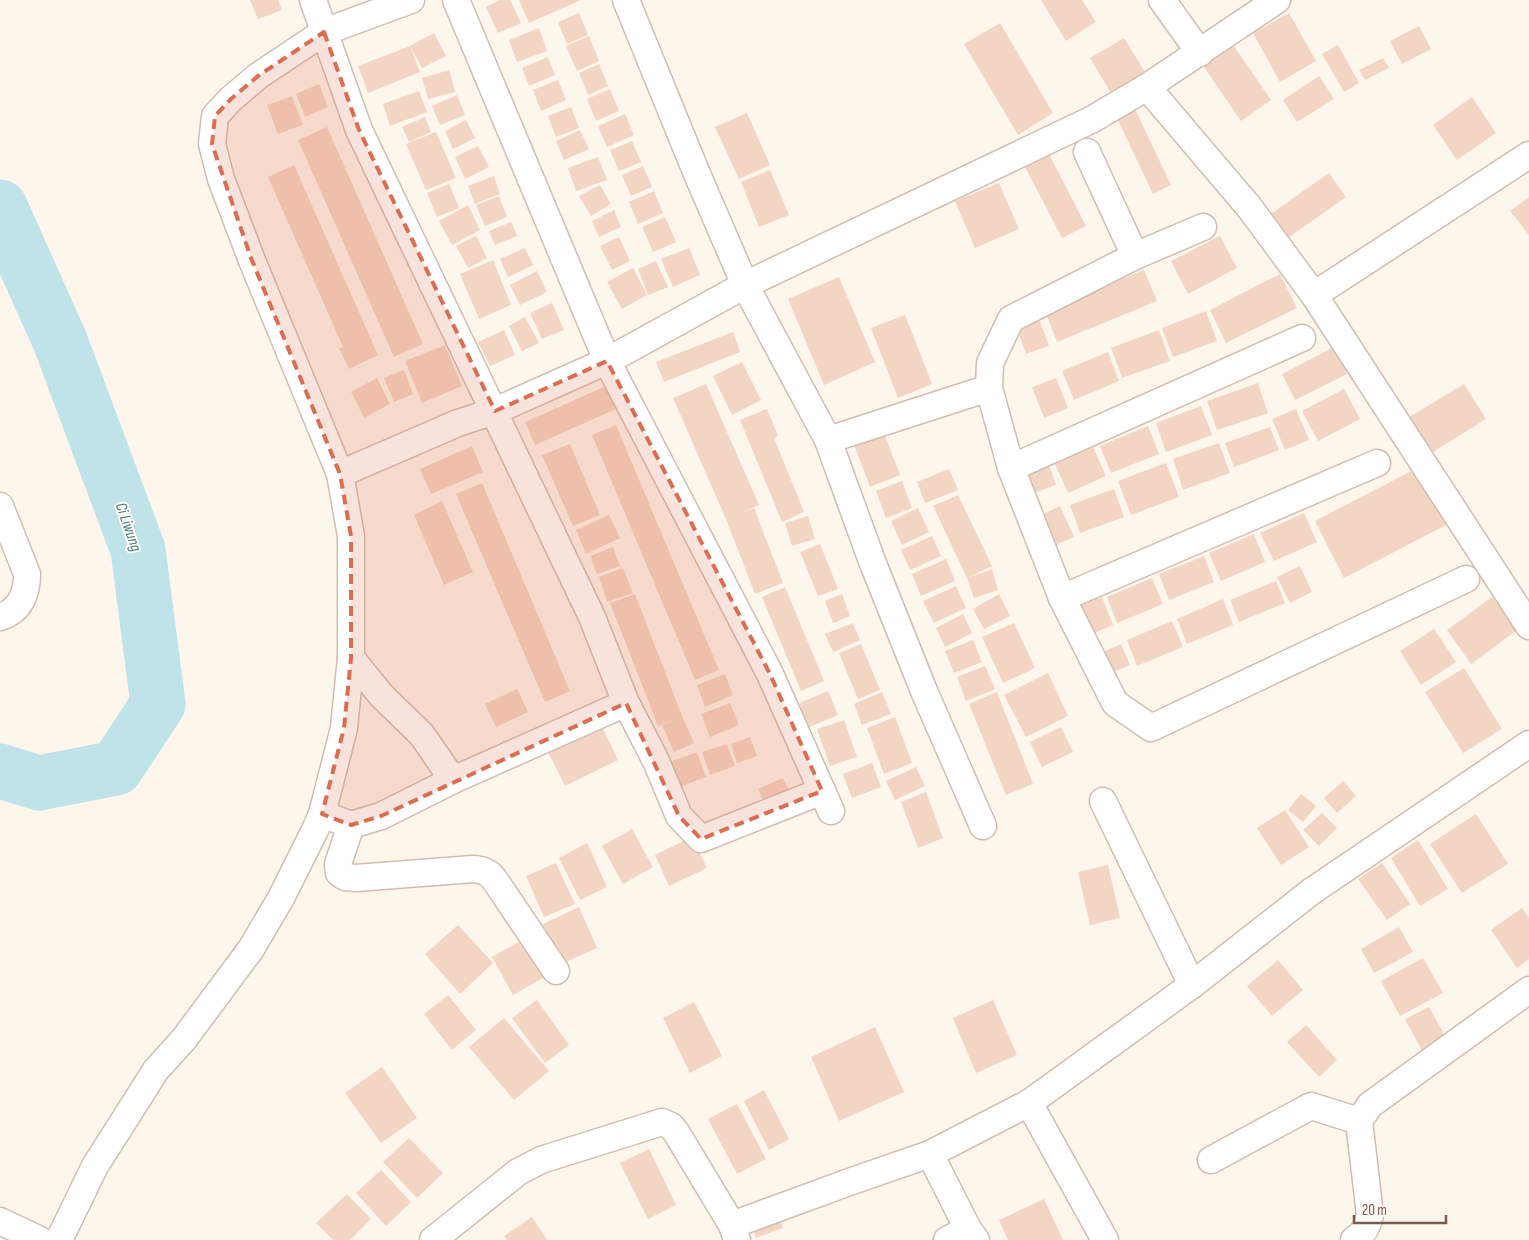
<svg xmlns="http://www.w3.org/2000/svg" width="1529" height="1240" font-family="'Sofia Sans Condensed',sans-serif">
	<rect width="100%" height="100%" fill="#fdf6ec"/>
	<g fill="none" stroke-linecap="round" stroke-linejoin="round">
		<path stroke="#bfe3e8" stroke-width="55" d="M0,207l60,134 78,209 20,154 -42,64 -77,15 -39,-12"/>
	</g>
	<g fill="#f3d5c3">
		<path d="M250,0h28l4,10 -24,9z"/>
		<path d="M500,0h10l11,23 -23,10 -12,-26z"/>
		<path d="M519,0h62l-52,23z"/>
		<path d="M1041,0h41l14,22 -30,19z"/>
		<path d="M579,13l9,22 -21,9 -9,-22z"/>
		<path d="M1289,13l27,48 -36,21 -27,-49z"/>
		<path d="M1000,23l53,90 -35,22 -54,-91z"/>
		<path d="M1419,26l12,23 -29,15 -12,-23z"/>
		<path d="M539,28l8,23 -30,11 -8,-22z"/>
		<path d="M434,33l12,23 -24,12 -12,-22z"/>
		<path d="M589,36l10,25 -22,10 -11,-25z"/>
		<path d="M1124,38l21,34 -34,21 -21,-35z"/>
		<path d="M1338,45l21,38 -15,9 -22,-38z"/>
		<path d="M410,46l10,26 -52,21 -10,-27z"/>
		<path d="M1234,46l37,54 -30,21 -37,-54z"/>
		<path d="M548,57l7,18 -26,11 -7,-18z"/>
		<path d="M1383,58l6,10 -24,12 -6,-10z"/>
		<path d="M599,64l9,22 -20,9 -9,-22z"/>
		<path d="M449,70l6,22 -27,7 -6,-21z"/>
		<path d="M1319,76l15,23 -37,23 -14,-22z"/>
		<path d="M558,80l8,20 -25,11 -8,-21z"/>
		<path d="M319,84l9,23 -23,10 -9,-23z"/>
		<path d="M610,89l9,22 -23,10 -9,-22z"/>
		<path d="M419,91l8,21 -37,14 -7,-22z"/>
		<path d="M457,95l8,20 -25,10 -8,-19z"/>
		<path d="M292,96l11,29 -25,9 -11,-29z"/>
		<path d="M1472,97l24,36 -39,27 -24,-35z"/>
		<path d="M571,107l8,21 -23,9 -8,-21z"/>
		<path d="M1134,107l37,78 -18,9 -37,-78z"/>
		<path d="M747,113l23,52 -31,14 -24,-52z"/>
		<path d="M625,114l9,21 -27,12 -9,-21z"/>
		<path d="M425,117l6,15 -22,10 -7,-15z"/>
		<path d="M466,120l9,18 -22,11 -8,-18z"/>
		<path d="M327,127l96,217 -29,13 -96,-217z"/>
		<path d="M580,130l9,19 -25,11 -8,-19z"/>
		<path d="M436,132l20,46 -30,12 -20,-46z"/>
		<path d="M632,141l9,21 -22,9 -9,-21z"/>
		<path d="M478,146l11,21 -24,12 -10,-22z"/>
		<path d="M1048,152l38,74 -24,12 -38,-73z"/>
		<path d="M598,157l9,23 -31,11 -8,-23z"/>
		<path d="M294,165l84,190 -29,14 -10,-21 4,-1 -75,-170z"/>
		<path d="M643,166l9,21 -21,9 -9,-21z"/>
		<path d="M770,170l19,45 -30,12 -18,-45z"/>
		<path d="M1329,173l17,24 -61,43 -17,-24z"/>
		<path d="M494,176l6,18 -25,10 -7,-18z"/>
		<path d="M999,183l20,46 -44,19 -20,-47z"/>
		<path d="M449,184l10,24 -22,9 -10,-24z"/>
		<path d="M600,185l11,19 -20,12 -12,-20z"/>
		<path d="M654,191l9,22 -25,11 -9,-22z"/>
		<path d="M499,196l8,21 -22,9 -9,-21z"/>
		<path d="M1529,197v38l-19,-24z"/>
		<path d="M468,205l12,25 -28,15 -13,-24z"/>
		<path d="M614,210l7,17 -22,10 -7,-16z"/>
		<path d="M665,217l11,25 -23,10 -11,-25z"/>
		<path d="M511,222l6,14 -22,9 -6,-14z"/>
		<path d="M476,236l11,22 -19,10 -12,-22z"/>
		<path d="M1220,236l17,32 -49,26 -17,-33z"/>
		<path d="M619,237l11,24 -18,9 -12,-24z"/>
		<path d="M525,248l8,17 -25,12 -8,-18z"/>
		<path d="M689,248l11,27 -27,12 -12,-28z"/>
		<path d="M493,260l18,45 -32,14 -19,-45z"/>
		<path d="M656,261l12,26 -20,8 -10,-26z"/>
		<path d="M633,268l14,27 -25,14 -15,-27z"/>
		<path d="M1144,270l13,31 -100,41 -12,-31z"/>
		<path d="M537,271l10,21 -27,13 -10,-20z"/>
		<path d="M1280,274l17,34 -71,35 -16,-33z"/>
		<path d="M839,277l36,85 -51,23 -36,-86z"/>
		<path d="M552,303l12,27 -22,9 -12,-26z"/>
		<path d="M1206,311l11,30 -44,16 -11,-29z"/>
		<path d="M1037,313l12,33 -23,8 -12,-33z"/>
		<path d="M905,315l27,69 -34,14 -27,-70z"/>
		<path d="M525,317l14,26 -17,8 -13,-25z"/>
		<path d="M504,330l11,25 -25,11 -12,-24z"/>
		<path d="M1159,330l11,31 -48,17 -11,-30z"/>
		<path d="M733,332l7,20 -76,30 -8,-20z"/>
		<path d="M445,345l17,41 -40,17 -17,-42z"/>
		<path d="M1334,347l13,27 -52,26 -13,-26z"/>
		<path d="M1108,352l11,29 -45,19 -12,-29z"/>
		<path d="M742,362l19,38 -29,15 -19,-39z"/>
		<path d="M404,370l9,24 -19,8 -10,-24z"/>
		<path d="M377,378l13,26 -26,14 -13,-26z"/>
		<path d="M1056,378l12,30 -24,10 -12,-31z"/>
		<path d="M1258,383l10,30 -51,17 -10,-29z"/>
		<path d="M706,384l53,121 -21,9 16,-6 29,75 -28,11 -29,-75 -53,-121z"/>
		<path d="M1464,384l22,35 -58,36 -22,-36z"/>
		<path d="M606,386l10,23 -81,36 -10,-23z"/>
		<path d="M1344,389l16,30 -42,22 -16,-30z"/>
		<path d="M1201,406l11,29 -46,17 -10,-29z"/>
		<path d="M767,409l11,27 -4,2 30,74 -22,10 -42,-102z"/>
		<path d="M1296,409l13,31 -24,10 -13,-31z"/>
		<path d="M616,425l103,245 -24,10 -103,-245z"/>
		<path d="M1148,426l11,28 -48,19 -11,-27z"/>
		<path d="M1270,427l9,23 -45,17 -9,-24z"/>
		<path d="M883,430l17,45 -30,12 -17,-45z"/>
		<path d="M1219,443l11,30 -47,17 -10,-31z"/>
		<path d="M570,444l30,71 -27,11 -31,-71z"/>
		<path d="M472,446l11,26 -52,22 -11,-25z"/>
		<path d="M1093,447l13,29 -38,17 -13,-29z"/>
		<path d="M1048,462l8,23 -25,9 -8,-23z"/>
		<path d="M1166,463l13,34 -48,18 -13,-34z"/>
		<path d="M1419,467l29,57 -104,54 -29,-57z"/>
		<path d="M949,469l9,21 -33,13 -8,-21z"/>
		<path d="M902,481l10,27 -26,10 -10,-27z"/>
		<path d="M482,483l88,208 -25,11 -89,-208z"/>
		<path d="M1114,489l10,28 -44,16 -10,-28z"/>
		<path d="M958,495l34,71 -25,12 25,-9 6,21 -24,8 -7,-20 -34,-72z"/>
		<path d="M442,501l31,71 -29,13 -30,-70z"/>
		<path d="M1060,506l14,31 -23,10 -14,-30z"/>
		<path d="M918,508l11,24 -27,13 -11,-24z"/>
		<path d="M1304,513l13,29 -43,19 -14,-28z"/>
		<path d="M609,515l11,23 -34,16 -10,-24z"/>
		<path d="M808,516l7,23 -23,7 -7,-23z"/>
		<path d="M1254,534l11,28 -44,19 -12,-28z"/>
		<path d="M932,536l9,20 -31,14 -9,-20z"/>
		<path d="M820,544l18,45 -20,7 -18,-44z"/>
		<path d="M613,547l7,19 -23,8 -7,-18z"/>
		<path d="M1204,556l10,26 -45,18 -10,-26z"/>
		<path d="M946,559l9,22 -34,15 -9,-22z"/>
		<path d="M1300,566l12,26 -22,11 -13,-26z"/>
		<path d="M623,568l10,25 -26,9 -8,-25z"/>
		<path d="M1152,578l11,26 -46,19 -10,-26z"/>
		<path d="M1276,581l9,22 -46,19 -9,-22z"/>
		<path d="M956,586l10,22 -32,15 -11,-22z"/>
		<path d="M785,587l39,94 -23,10 -39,-94z"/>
		<path d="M635,594l47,122 12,27 -20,9 -12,-27 11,-5 -15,6 -48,-123z"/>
		<path d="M842,594l8,22 -17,7 -8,-22z"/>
		<path d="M999,594l11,22 -26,13 -11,-20z"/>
		<path d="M1102,597l11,28 -23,10 -11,-29z"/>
		<path d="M1492,597l25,33 -46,34 -24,-34z"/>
		<path d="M1223,599l10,26 -46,19 -10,-25z"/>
		<path d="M963,614l9,19 -27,14 -9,-19z"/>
		<path d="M1172,621l11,26 -46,19 -10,-26z"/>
		<path d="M853,623l7,17 -27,12 -8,-18z"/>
		<path d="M1014,623l21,45 -32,15 -21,-46z"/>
		<path d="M1434,629l22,33 -35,23 -21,-34z"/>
		<path d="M973,640l9,22 -28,11 -9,-22z"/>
		<path d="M861,644l19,46 -22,9 -19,-46z"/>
		<path d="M1121,644l9,21 -24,10 -10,-20z"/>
		<path d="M985,666l10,23 -29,12 -9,-24z"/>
		<path d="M1464,668l38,61 -39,24 -38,-61z"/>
		<path d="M1048,673l20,43 -42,21 -22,-42z"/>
		<path d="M725,674l8,21 -28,12 -8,-22z"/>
		<path d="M517,689l11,23 -32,15 -11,-23z"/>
		<path d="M828,691l10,24 -29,12 -10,-24z"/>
		<path d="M882,692l9,22 -29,11 -8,-21z"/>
		<path d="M997,692l36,92 -27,11 -37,-91z"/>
		<path d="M730,703l9,22 -29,12 -9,-23z"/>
		<path d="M895,717l17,46 -28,11 -17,-46z"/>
		<path d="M844,720l13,37 -27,9 -13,-37z"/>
		<path d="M600,722l18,38 -53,26 -19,-38z"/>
		<path d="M1061,727l12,25 -31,15 -12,-25z"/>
		<path d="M750,737l7,19 -20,7 -6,-19z"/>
		<path d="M727,744l8,22 -25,9 -8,-23z"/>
		<path d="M697,752l9,25 -26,10 -8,-26z"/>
		<path d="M872,763l9,24 -29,11 -9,-24z"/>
		<path d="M916,767l9,19 -30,14 -9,-19z"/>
		<path d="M783,778l8,16 -26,11 -7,-16z"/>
		<path d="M1343,781l13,15 -19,17 -13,-15z"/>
		<path d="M926,792l17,46 -25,10 -17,-46z"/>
		<path d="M1301,794l15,12 -13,16 -15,-12z"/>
		<path d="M1285,810l24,37 -28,18 -24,-37z"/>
		<path d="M1322,813l15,15 -18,18 -16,-16z"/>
		<path d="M1476,814l32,50 -46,29 -32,-49z"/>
		<path d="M632,829l21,38 -30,17 -21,-38z"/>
		<path d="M692,837l15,31 -38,18 -14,-31z"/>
		<path d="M1418,840l30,49 -28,17 -29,-48z"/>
		<path d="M587,843l20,44 -27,13 -21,-42z"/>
		<path d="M556,863l19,41 -31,13 -18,-41z"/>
		<path d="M1382,863l28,41 -23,16 -29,-41z"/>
		<path d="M1108,865l12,53 -30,7 -12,-53z"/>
		<path d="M579,907l18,41 -38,17 -18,-40z"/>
		<path d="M1522,908l7,10v41l-12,9 -26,-38z"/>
		<path d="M458,925l35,38 -33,31 -35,-40z"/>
		<path d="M1399,927l14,25 -39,21 -13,-24z"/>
		<path d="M530,936l20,38 -37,21 -21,-38z"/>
		<path d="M1423,958l20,35 -43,23 -19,-35z"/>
		<path d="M1278,960l25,30 -31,26 -25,-30z"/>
		<path d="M448,995l28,35 -24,20 -28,-36z"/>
		<path d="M537,1000l32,45 -24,18 -33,-45z"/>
		<path d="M993,1000l24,55 -41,18 -23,-55z"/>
		<path d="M694,1002l28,54 -32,17 -27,-55z"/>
		<path d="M1429,1007l20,36 -24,13 -20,-37z"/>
		<path d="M504,1018l45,53 -35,29 -45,-53z"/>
		<path d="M1306,1025l31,35 -18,17 -32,-35z"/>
		<path d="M875,1027l29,65 -65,29 -28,-64z"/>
		<path d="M382,1067l35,51 -36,25 -36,-50z"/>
		<path d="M764,1090l25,49 -20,11 -25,-49z"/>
		<path d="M737,1104l29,55 -29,15 -29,-55z"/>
		<path d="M409,1138l34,35 -26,25 -34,-36z"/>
		<path d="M649,1149l27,56 -28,14 -28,-56z"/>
		<path d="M381,1170l30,32 -25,24 -30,-33z"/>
		<path d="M347,1194l24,25 -21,21h-17l-17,-17z"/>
		<path d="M1044,1199l19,41h-55l-9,-20z"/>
		<path d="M776,1209l7,19 -27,10 -7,-19z"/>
		<path d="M532,1217l15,23h-40l-3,-4z"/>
	</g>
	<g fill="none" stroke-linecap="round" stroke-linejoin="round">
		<g stroke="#d1beb0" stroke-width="29">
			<g id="minor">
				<path d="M313,0l46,130 233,487 34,86 -173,77 -72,36 -30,9 -29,-11"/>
				<path d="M626,0l71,174 48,111 83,155 44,121 52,130 59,135"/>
				<path d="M1162,0l38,53"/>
				<path d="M1147,87l102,120 65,88 215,331"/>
				<path d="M1087,152l48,104"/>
				<path d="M1314,295l215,-140"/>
				<path d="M989,388l1,-25 21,-44 124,-63 68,-29"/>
				<path d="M828,440l161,-52 22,80 51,130 53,105 36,25 315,-149"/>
				<path d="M1011,468l291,-130"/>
				<path d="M340,474l118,-51 37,-12 112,-50 -151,-361"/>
				<path d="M0,506l27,68c0,20 -7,37 -27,43"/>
				<path d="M1062,598l315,-135"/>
				<path d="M351,658l30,37 41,40 31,45"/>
				<path d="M626,703l30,58 23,55 22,23 121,-48"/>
				<path d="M1103,801l89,184"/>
				<path d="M831,811l-61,-137 -163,-313 138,-76 346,-165 56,-33 130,-87"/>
				<path d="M351,825l-13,39 1,9 6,4 11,1 117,-9c9,1 15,2 21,10l62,92"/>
				<path d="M1029,1103l76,137"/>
				<path d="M930,1154l38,75 8,11"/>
				<path d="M1211,1160l100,-54 48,15"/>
				<path d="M0,1221l40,19"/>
				<path d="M732,1225l120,-44 78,-27 99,-51 163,-118 120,-94 217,-147"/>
				<path d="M59,1240l36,-74 61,-96 28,-31 67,-90 30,-51 34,-68 7,-16 22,-86 7,-70v-122l-11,-62 -89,-216 -30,-79 -9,-35 3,-28 16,-17 27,-23 66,-44 87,-32"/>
				<path d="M433,1240l85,-68 23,-12 121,-38 9,4 5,6 56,93 5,15"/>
				<path d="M947,1240l21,-11"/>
				<path d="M1354,1240c10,-7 14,-14 16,-25l-11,-94 11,-16 159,-115"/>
			</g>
		</g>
		<use href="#minor" stroke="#fff" stroke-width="26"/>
	</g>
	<path fill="#dc6d51" fill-opacity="0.2" stroke="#dc6d51" stroke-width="4" stroke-dasharray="10 6" stroke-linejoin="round" d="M324,32l35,98 136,281 112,-50 163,313 52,117 -121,48 -22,-23 -53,-113 -245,113 -30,9 -29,-11 22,-86 7,-70v-122l-11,-62 -89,-216 -39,-114 3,-28 16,-17 27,-23z"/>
	<g text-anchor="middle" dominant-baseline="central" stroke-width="4" stroke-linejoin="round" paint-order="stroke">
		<g font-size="16" font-style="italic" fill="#437c86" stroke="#fffaf3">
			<text transform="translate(128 527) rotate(71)">Ci Liwung</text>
		</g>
	</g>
	<path d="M1354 1215v8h92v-8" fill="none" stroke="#7a5c4d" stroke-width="2.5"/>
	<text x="1362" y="1215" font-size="15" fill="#7a5c4d" stroke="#fffaf3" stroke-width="4" paint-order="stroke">20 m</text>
</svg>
